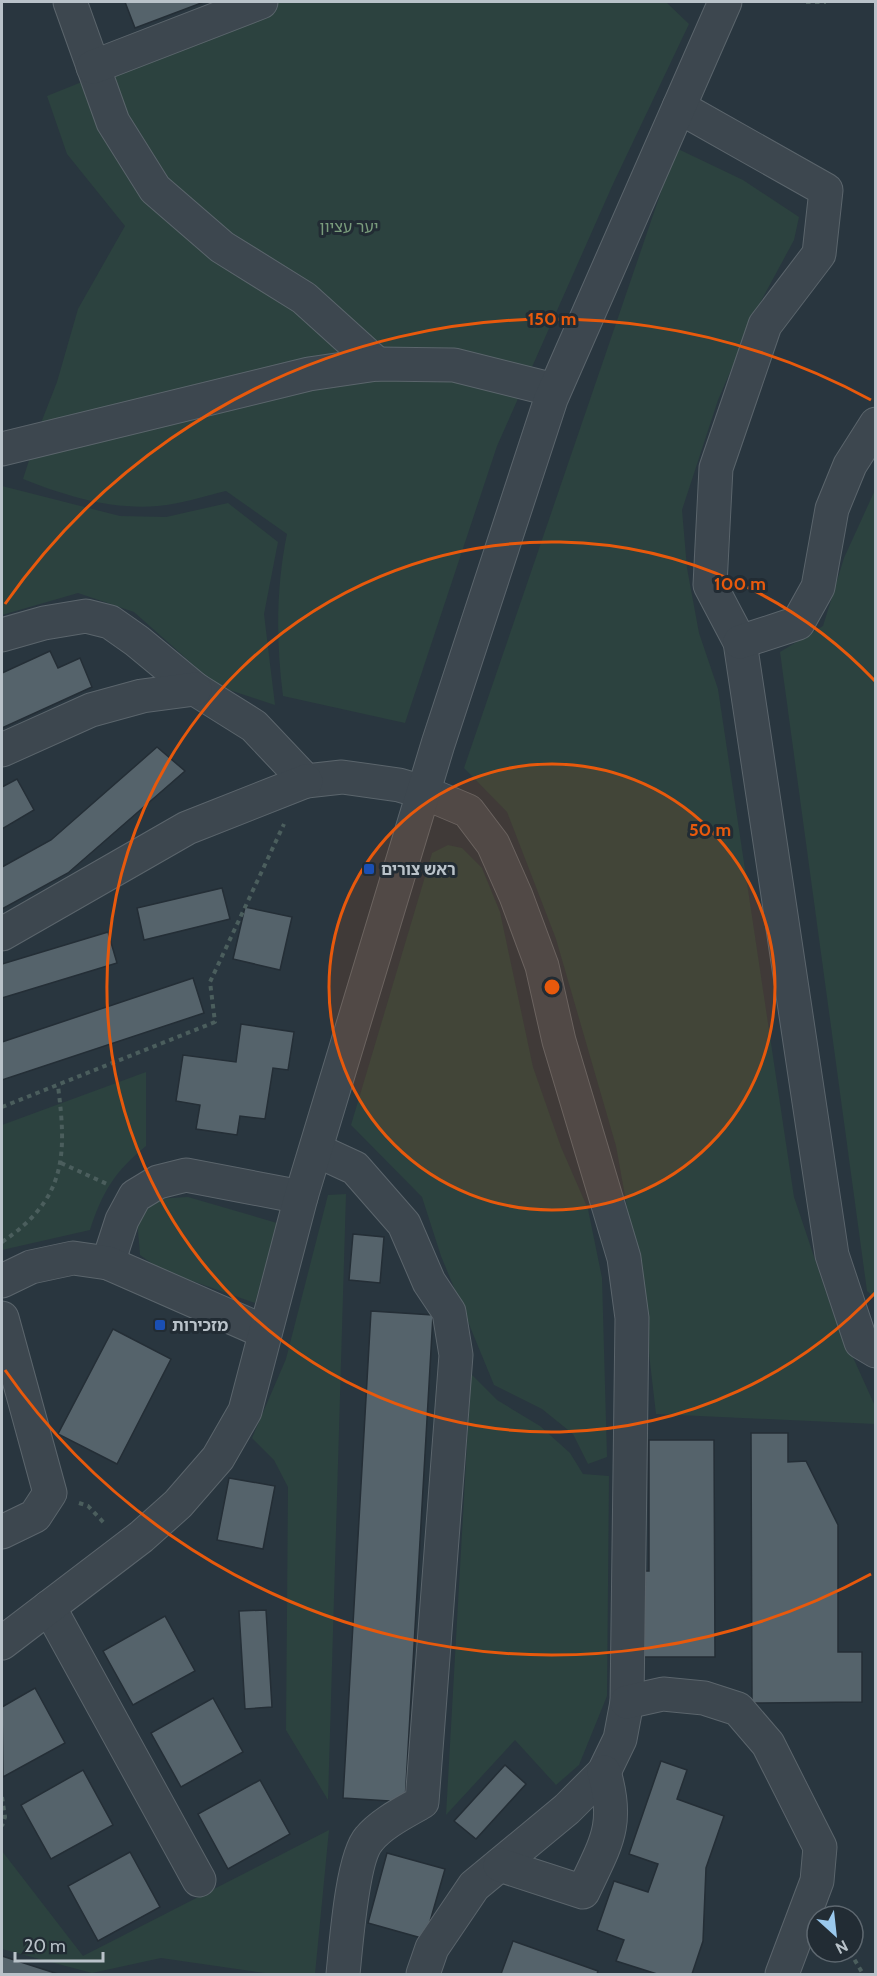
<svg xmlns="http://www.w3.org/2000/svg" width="877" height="1976" font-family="Cabin,'Noto Sans Hebrew',sans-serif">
	<rect width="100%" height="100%" fill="#29363f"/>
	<g fill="#2c423f">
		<path d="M281,2h385l23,22 -76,160 -116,262 -92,277 -122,-27c-7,-54 -7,-109 4,-162l-61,-43c-22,5 -45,13 -68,15 -47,4 -92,-10 -135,-27l18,-56 16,-41 21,-73 47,-83 -58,-72 -20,-58z"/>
		<path d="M676,148l67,32 56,37 -5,23 -34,63 -42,97 -36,110 5,58 12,65 19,56 76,508 39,116 42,93v18l-219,-10 -15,-129 -25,-139 -60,-207 -49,-127 -43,-44z"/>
		<path d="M2,486l118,30 46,1 62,-14 50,39 -14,72 11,91 -58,-19 -83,-74 -56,-19 -76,22z"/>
		<path d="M875,490v808l-8,-7 -87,-639 43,-26 21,-68z"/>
		<path d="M448,845l14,3 20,20 18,44 33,155 28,80 27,62 14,69 5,179 -19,7 -15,-30 -31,-25 -48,-24 -53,-129 -19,-59 -71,-72 81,-272z"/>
		<path d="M146,1072v74c-30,24 -44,46 -56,84l-88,20v-125z"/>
		<path d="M346,1194l-18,606 -42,-70 2,-243 -14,-27 -22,-22 34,-79 42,-164z"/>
		<path d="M188,1197l89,26 -22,80 -94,-33 -21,-15 -3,-37 18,-19z"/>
		<path d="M471,1374l26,26 43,26 30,27 13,21 26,2 -2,220 -28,69 -23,20 -41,-45 -69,75z"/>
		<path d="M329,1830l-14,144h-43l-111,-16 -69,15 -90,-24v-98l81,105z"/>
	</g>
	<g fill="#55636b" stroke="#242e36" stroke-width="1.5">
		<path d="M125,2h79l-69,26z"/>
		<path d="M50,651l8,17 22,-10 12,29 -90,41v-55z"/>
		<path d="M157,747l28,24 -117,102 -66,36v-42l49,-27z"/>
		<path d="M17,779l17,31 -32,19v-42z"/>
		<path d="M222,888l8,31 -86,21 -7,-32z"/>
		<path d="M245,907l47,10 -12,53 -47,-11z"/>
		<path d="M108,932l9,31 -115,35v-34z"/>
		<path d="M193,978l11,35 -202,67v-38z"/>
		<path d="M241,1024l53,8 -6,38 -15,-2 -8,51 -25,-3 -3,19 -41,-6 4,-24 -24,-4 7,-46 53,7z"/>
		<path d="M353,1234l31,3 -4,46 -31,-3z"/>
		<path d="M371,1311l62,4 -28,487 -62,-4z"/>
		<path d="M113,1329l58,30 -54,105 -59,-30z"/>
		<path d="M751,1433h37v29l18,-1 32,64v127h24v50l-110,1z"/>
		<path d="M649,1440h65l1,217h-78v-86h12z"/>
		<path d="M229,1478l46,8 -12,63 -46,-9z"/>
		<path d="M266,1610l6,97 -27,2 -6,-98z"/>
		<path d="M165,1616l30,55 -62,34 -30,-54z"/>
		<path d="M35,1688l30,55 -62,34 -1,-70z"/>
		<path d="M213,1698l30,54 -62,35 -30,-54z"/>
		<path d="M661,1761l26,9 -10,29 47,17 -18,52 -3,73 -11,33h-35l-41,-13 8,-21 -27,-10 17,-49 34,11 10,-28 -29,-10z"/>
		<path d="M505,1765l21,19 -50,55 -22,-18z"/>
		<path d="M83,1770l30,55 -62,34 -30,-54z"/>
		<path d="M260,1780l30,54 -62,35 -30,-55z"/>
		<path d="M130,1852l30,55 -62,34 -30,-55z"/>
		<path d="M387,1853l58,16 -20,70 -57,-16z"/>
		<path d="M513,1941l85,30 -1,3h-96z"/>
		<path d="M2,1956l56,18h-56z"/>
	</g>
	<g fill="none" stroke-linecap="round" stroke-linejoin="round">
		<g stroke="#5b656c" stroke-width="35">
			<g id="minor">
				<path d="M70,2l43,120 42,67 67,58 82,51 73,66"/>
				<path d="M93,67l168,-65"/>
				<path d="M679,107l147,83 -7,64 -54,71 -49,143 -6,117 30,57 92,613 29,87 15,9"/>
				<path d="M2,449l307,-75 68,-10 77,1 100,25"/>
				<path d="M2,635l42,-12 42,-7 24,6 27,19 58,48 59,37 52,55 36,-4 57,8 24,7 45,19 25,33 23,52 26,70 17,75 65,217 8,60 -5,384 -7,37 -16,33 -37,37 -93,77 -42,62 -9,26"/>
				<path d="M740,642l58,-19 20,-36 14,-78 18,-44 26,-41"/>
				<path d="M2,750l89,-40 51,-14 53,-7"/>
				<path d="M2,934l185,-106 119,-47"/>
				<path d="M316,1150l39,18 49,56 25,58 20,30 7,43 -34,447c-17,10 -40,21 -53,37 -17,19 -23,107 -26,135"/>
				<path d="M108,1263l14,-43 13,-24 23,-14 28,-7 115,22"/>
				<path d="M2,1281l29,-14 42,-9 35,5 157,69"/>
				<path d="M2,1318l48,175 -15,23 -33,16"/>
				<path d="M49,1607l150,273"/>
				<path d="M2,1643l139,-106 37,-33 40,-46 27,-47 56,-214 137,-453 113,-345 174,-397"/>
				<path d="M627,1702l36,-8 41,4 34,11 30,35 52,103 -3,34 -35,93"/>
				<path d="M500,1865l83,27c22,-48 37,-66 21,-120"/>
			</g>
		</g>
		<g stroke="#4b5e5d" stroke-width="4" stroke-dasharray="4.5 4.5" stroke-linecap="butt">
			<path d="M806,2h20"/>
			<path d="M2,1107l213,-85 -5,-40 74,-158"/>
			<path d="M61,1163l46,21"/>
			<path d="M2,1242c64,-43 65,-86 56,-156"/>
			<path d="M79,1503l9,3 17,18"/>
			<path d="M2,1797l3,20 -3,9"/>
			<path d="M850,1952l13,22"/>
		</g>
		<use href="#minor" stroke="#3d474f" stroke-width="33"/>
	</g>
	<circle cx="552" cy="987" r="223" fill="#e8590c" fill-opacity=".12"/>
	<g fill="none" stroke="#e8590c" stroke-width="3">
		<circle cx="552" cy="987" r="223"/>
		<path d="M875 1293A445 445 0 1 1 875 681"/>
		<path d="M871 1574A668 668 0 0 1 5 1370M5 604A668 668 0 0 1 871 400"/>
	</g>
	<g fill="#1a4fb4" stroke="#222c34" stroke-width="2">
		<rect x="363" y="863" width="12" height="12" rx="3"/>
		<rect x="154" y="1319" width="12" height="12" rx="3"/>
	</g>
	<g text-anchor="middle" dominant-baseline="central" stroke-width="6" stroke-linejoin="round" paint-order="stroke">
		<g font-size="16" fill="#7a9c7c" stroke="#222c34">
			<text x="349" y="226">יער עציון</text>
		</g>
		<g font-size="16" font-weight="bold" fill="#b9c2c9" stroke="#222c34" text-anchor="start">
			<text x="381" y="869">ראש צורים</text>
			<text x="172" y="1325">מזכירות</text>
		</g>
	</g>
	<circle cx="552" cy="987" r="9" fill="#e8590c" stroke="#222c34" stroke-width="3"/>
	<g font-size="18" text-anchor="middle" font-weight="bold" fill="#e8590c" stroke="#222c34" stroke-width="6" stroke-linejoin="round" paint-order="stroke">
		<text x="552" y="325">150 m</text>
		<text x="740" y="590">100 m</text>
		<text x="710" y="836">50 m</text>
	</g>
	<rect width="877" height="1976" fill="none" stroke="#b9c2c9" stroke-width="6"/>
	<g transform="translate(835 1934) rotate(153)"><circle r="28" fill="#222c34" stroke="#5e6870" stroke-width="1.5"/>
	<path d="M0-4.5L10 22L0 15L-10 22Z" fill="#9bc9ed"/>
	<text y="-9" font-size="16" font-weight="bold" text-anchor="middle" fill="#b9c2c9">N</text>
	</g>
	<path d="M15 1952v9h88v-9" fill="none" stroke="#b9c2c9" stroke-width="3"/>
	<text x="24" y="1952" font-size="18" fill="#b9c2c9" stroke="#222c34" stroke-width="4.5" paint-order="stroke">20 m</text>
</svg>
